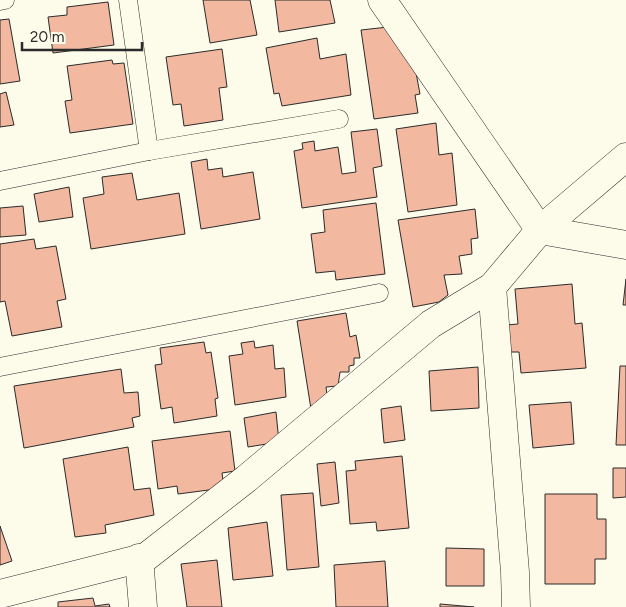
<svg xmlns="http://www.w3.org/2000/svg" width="626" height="607" font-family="Figtree,sans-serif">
	<rect width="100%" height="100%" fill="#fdfbea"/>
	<g fill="#f2b8a0" stroke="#2b2b2b">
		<path d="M203,0h47l7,35 -47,8z"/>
		<path d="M275,0h55l5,23 -56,9z"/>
		<path d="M108,2l6,43 -61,8 -5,-36 19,-2v-8z"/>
		<path d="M9,19l11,62 -20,3v-64z"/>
		<path d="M397,26l14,20 9,48 -5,1 3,18 -44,6 -13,-89z"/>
		<path d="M317,38l3,21 26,-5 5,41 -69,11 -3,-13 -5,1 -8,-46z"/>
		<path d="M222,49l5,38 -8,1 4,32 -39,6 -3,-22 -8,1 -7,-48z"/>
		<path d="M112,60l1,4 11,-1 9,61 -63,9 -5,-32 7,-1 -5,-34z"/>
		<path d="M6,92l8,33 -14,2v-33z"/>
		<path d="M436,123l3,32 13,-2 5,52 -49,7 -12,-83z"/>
		<path d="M377,129l5,37 -9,2 4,29 -75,11 -8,-57 9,-2 -1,-6 12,-2 1,10 23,-4 4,27 14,-2 -5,-40z"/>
		<path d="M207,159l1,11 14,-2 1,9 30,-5 7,47 -59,10 -10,-67z"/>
		<path d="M132,173l5,27 42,-7 6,41 -94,15 -8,-51 21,-4 -2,-17z"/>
		<path d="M69,187l4,30 -34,5 -5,-28z"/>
		<path d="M376,203l9,71 -49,6 -1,-9 -19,2 -5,-39 14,-2 -2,-22z"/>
		<path d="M23,206l3,29 -26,2v-29z"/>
		<path d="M475,209l3,29 -7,1 1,15 -13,2 3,18 -18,1 4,20 -9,7 -26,5 -15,-87z"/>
		<path d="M34,239l2,10 20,-3 10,53 -9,2 5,26 -50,9 -7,-35 -5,1v-58z"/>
		<path d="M626,279v26h-3z"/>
		<path d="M572,284l3,40 7,-1 4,45 -65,5 -2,-21h-9l-3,-27 11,-1 -3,-35z"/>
		<path d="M346,313l4,24 6,-2 4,23h-6v7l-5,1v6h-9l-2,14 -12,1 2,16 -17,6 -14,-88z"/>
		<path d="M254,341l1,7 18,-3 2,24 9,-1 2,29 -51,8 -6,-49 14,-2 -2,-11z"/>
		<path d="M204,342l2,11 5,-1 7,46 -3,1 2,17 -43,7 -2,-16 -11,2 -6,-44 7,-1 -2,-16z"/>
		<path d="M620,366h6v79h-10z"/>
		<path d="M478,367l1,41 -48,3 -2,-40z"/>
		<path d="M121,369l3,24 14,-1 2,24 -8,2 2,9 -110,21 -10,-62z"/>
		<path d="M571,402l3,42 -41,4 -4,-43z"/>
		<path d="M401,406l4,34 -21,3 -3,-34z"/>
		<path d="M276,412l3,30 -31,5 -4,-29z"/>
		<path d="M230,431l5,40 -13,2 2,15 -46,6 -1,-8 -19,3 -6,-48z"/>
		<path d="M128,447l6,43 16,-2 4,27 -49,10 1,8 -31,4 -12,-78z"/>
		<path d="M402,456l7,72 -32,3 -1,-9 -26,2 -4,-53 10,-1 -1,-9z"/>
		<path d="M335,462l4,41 -18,3 -4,-42z"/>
		<path d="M613,468h13v29l-13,1z"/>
		<path d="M313,493l6,74 -32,3 -6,-75z"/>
		<path d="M545,494h52v25h9v40h-11v25h-50z"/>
		<path d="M267,522l6,54 -40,4 -5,-52z"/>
		<path d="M0,526l12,35 -12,4z"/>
		<path d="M446,548l38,1v37h-38z"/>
		<path d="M217,560l5,47h-35l-6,-43z"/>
		<path d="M385,561l3,46h-52l-2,-42z"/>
		<path d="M93,598l2,8 14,-2 1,3h-52v-5z"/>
		<path d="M440,604l34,3h-34z"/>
	</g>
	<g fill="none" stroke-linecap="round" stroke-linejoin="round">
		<g stroke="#2b2b2b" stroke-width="19">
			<g id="lane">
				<path d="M128,0l21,151"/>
				<path d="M0,1l5,-1"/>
				<path d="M0,181l149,-30 190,-32"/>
				<path d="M0,367l379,-74"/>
			</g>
		</g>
		<g stroke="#2b2b2b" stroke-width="29">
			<g id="street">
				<path d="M382,0l158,230 86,-73"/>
				<path d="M139,558l4,49"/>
				<path d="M0,594l146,-37 100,-78 185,-155 61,-37 48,-57 86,15"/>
			</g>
		</g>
		<g stroke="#2b2b2b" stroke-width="29">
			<path id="secondary" d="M492,287l23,285 1,35"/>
		</g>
		<use href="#lane" stroke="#fdfbea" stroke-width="18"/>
		<use href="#street" stroke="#fdfbea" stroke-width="28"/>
		<use href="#secondary" stroke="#fdfbea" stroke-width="28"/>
	</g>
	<path d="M22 42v8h120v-8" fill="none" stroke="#2b2b2b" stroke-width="2.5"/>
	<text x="30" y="42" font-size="15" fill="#2b2b2b" stroke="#fdfbea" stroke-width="4" paint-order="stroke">20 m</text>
</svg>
